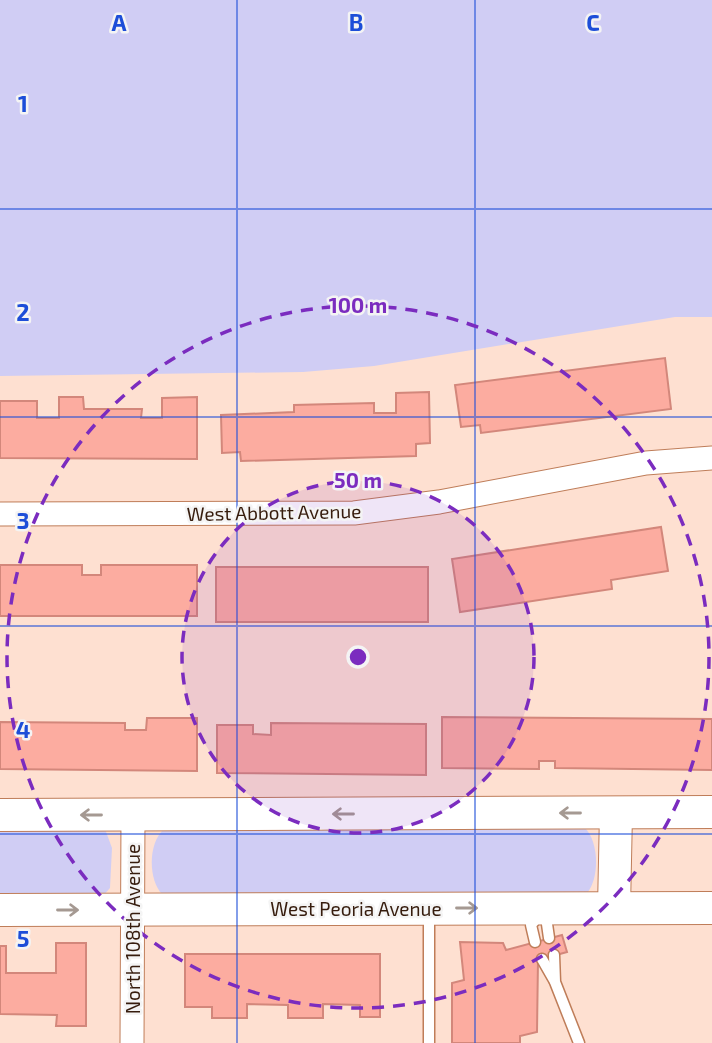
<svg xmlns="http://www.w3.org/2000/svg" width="712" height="1043" font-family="'Exo 2',sans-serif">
	<rect width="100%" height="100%" fill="#fee0d1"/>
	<g fill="#d0cdf4">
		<path d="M0,0h712v317h-37l-301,49 -71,6 -303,4z"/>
		<path d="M0,825l105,4 7,19 -2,40 -9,10 -101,1z"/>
		<path d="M584,827c15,13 16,51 3,66l-425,1c-14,-15 -14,-51 2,-65z"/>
	</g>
	<g fill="#fcaca0" stroke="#d3877b" stroke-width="2">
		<path d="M665,358l6,51 -190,24 -1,-8 -19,2 -6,-42z"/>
		<path d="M429,392l1,51 -14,1v12l-175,5 -1,-9 -18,1 -1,-38 73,-3v-7l80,-2v10h22v-20z"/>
		<path d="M59,397h24l1,12h58l-1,9h21v-20l35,-1v62l-197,-1v-57h37v17h22z"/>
		<path d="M661,527l7,44 -57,9 1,9 -152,23 -8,-53z"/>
		<path d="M0,565h82v10h19v-10h96v51h-197z"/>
		<rect x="216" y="567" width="212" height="55"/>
		<path d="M442,717l270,2v51l-157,-2v-7h-16v8l-97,-1z"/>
		<path d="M147,718h50v53l-197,-2v-47l125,1v7h21z"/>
		<path d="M271,723l155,1v51l-209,-2v-48h36v9l18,1z"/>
		<path d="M562,935l5,17 -29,8 -1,72 -17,4v7h-68v-60l12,-3 -4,-38 43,1 3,7z"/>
		<path d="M56,943h30v83h-30l1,-11 -57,-1v-68h6v27h50z"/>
		<path d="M185,954h195v63h-20v-12l-37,-1v14h-35v-13l-41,-1v14h-35v-11h-27z"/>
	</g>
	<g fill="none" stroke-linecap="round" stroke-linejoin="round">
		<g stroke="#bf7d59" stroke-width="13">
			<g id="lane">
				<path d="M545,910l4,28"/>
				<path d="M429,911v132"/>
				<path d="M535,942l-4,-17 10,-12"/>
				<path d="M554,955l1,27 24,61"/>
				<path d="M542,959l12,21"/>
			</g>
		</g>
		<g stroke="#bf7d59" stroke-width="25">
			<g id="street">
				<path d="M0,514l354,-1 85,-11 207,-39 66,-5"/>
				<path d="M132,1043l1,-228"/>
			</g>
		</g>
		<g stroke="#bf7d59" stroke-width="34">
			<g id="secondary">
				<path d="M0,815l712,-3"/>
				<path d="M614,908l2,-95"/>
				<path d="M0,910l712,-2"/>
			</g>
		</g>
		<use href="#lane" stroke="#fff" stroke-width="10"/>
		<use href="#street" stroke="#fff" stroke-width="23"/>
		<use href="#secondary" stroke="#fff" stroke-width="32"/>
	</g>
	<defs><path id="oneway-shaft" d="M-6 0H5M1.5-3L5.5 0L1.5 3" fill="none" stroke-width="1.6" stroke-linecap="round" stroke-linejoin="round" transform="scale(1.75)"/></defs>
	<g stroke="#a59992">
		<use href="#oneway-shaft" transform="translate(570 813) rotate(180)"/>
		<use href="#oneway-shaft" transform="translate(343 814) rotate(180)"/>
		<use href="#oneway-shaft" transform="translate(91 815) rotate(180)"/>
		<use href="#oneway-shaft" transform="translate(467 908)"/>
		<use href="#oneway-shaft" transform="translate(68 910)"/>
	</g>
	<path fill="none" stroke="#1d4ed8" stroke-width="2" stroke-opacity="0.55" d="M237,0v1043M475,0v1043M0,209h712M0,417h712M0,626h712M0,834h712"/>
	<circle cx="358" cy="657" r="176" fill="#7b2cbf" fill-opacity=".12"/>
	<g fill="none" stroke="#7b2cbf" stroke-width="3.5" stroke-dasharray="12 9">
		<circle cx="358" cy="657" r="176"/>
		<circle cx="358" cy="657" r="351"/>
	</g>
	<g text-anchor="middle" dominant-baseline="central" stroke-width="5" stroke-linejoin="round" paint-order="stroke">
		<g font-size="19" fill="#361c0d" stroke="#f4f4f4">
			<text transform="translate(274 512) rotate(-1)">West Abbott Avenue</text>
			<text x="356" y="908">West Peoria Avenue</text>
			<text transform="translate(132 929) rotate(-90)">North 108th Avenue</text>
		</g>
	</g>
	<g font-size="23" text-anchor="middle" font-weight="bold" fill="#1d4ed8" stroke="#f4f4f4" stroke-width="5" stroke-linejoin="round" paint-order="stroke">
		<text x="119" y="31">A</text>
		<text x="356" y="31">B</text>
		<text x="593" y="31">C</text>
		<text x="23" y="112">1</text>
		<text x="23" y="321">2</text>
		<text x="23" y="529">3</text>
		<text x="23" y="738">4</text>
		<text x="23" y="947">5</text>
	</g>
	<circle cx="358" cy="657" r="10" fill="#7b2cbf" stroke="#f4f4f4" stroke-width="3.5"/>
	<g font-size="21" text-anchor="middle" font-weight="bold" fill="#7b2cbf" stroke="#f4f4f4" stroke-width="5" stroke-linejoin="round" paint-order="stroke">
		<text x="358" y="313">100 m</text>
		<text x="358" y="488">50 m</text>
	</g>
</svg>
